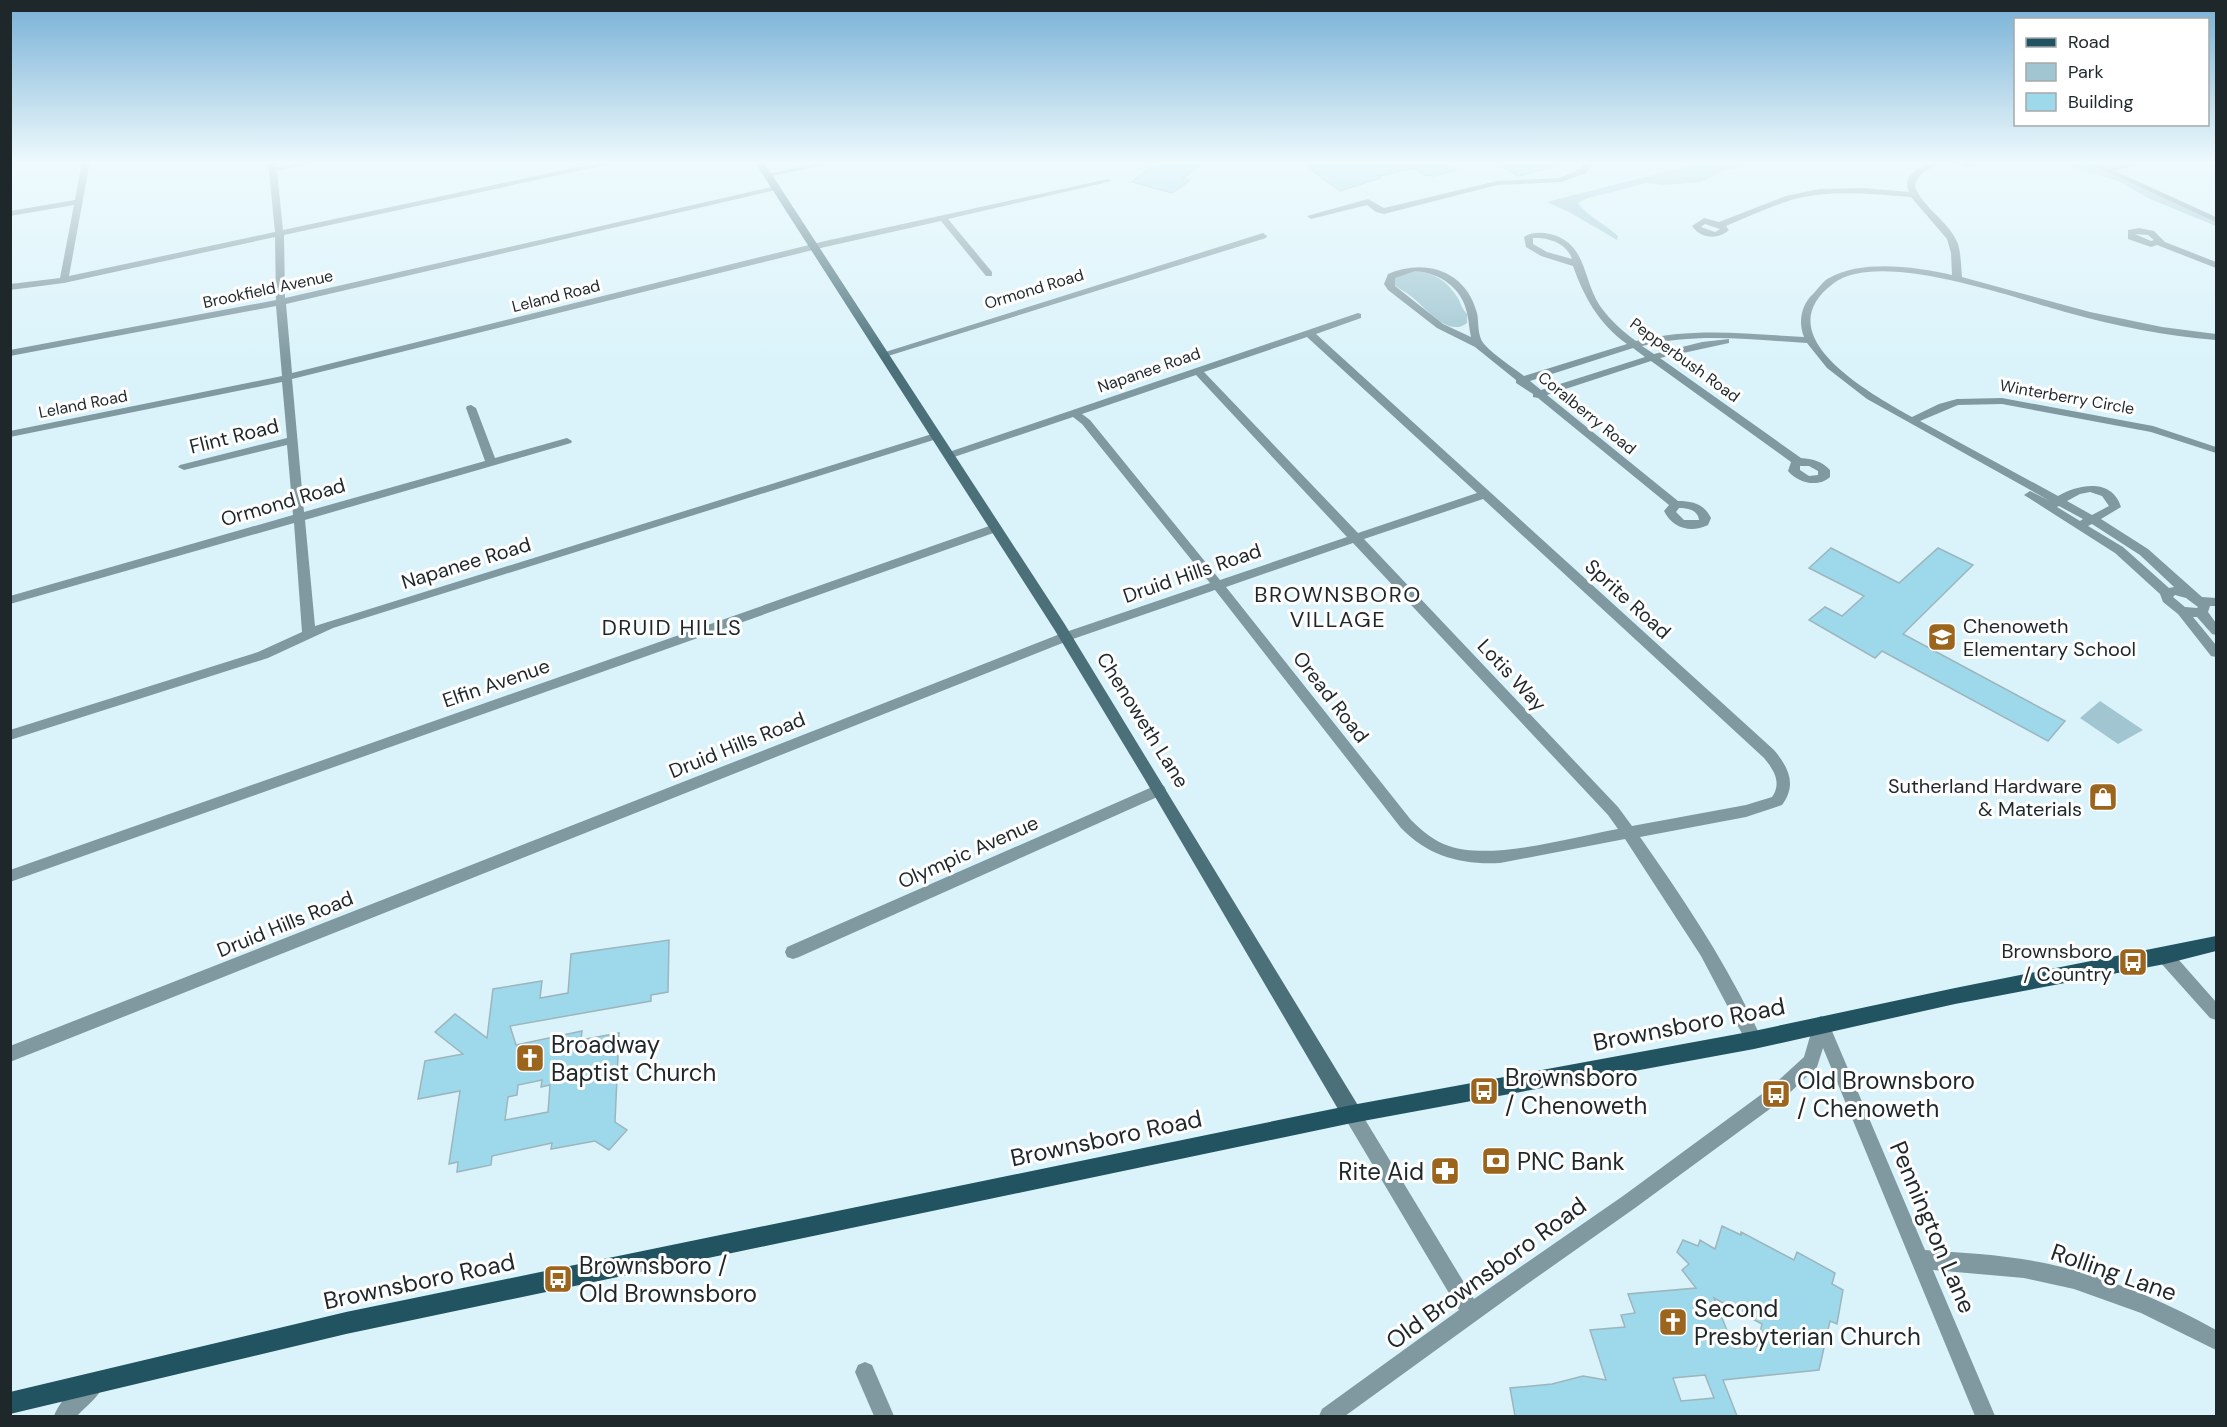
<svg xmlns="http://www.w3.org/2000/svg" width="2227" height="1427" font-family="'DM Sans',sans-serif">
	<rect width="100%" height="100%" fill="#daf3fa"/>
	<g fill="#a1c6d1">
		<path d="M1708,161h58l-41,9 -24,12 -36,3 -19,-2 -58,15 -10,5c10,14 27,21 40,33l-1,4 -46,-27 -24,-11z"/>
		<path d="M2063,161h19l134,60v5l-66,-27 -32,-18 -43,-13z"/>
		<path d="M1415,270c21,5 30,9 43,28 3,6 4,11 9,16v9c-19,15 -41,-15 -55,-26 -6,-5 -13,-8 -19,-13v-6z"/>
		<path d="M2100,701l43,29 -25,14 -38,-26z"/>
	</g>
	<g fill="#9dd9eb" stroke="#9db5bc" stroke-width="1.5" fill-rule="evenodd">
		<path d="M1169,161h36l-22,17 7,2 -18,13 -40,-11 18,-14 7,2z"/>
		<path d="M1304,161h139l13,9 -23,6 -8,-1 -10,-7 -37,8 2,2 -40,13 -31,-23h3z"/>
		<path d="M1495,161h66v4l-43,11z"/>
		<path d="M1831,548l68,35 39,-35 35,17 -70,69 162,87 -17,20 -166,-90 -7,7 -66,-38 16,-13 17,9 22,-20 -55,-28z"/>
		<path d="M669,940l-1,52 -17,3v6l-141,25 6,19 66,-14 -1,9 38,-7 -4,89 12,8 -18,20 -14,-9 -44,8 1,-6 -60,13 -1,9 -34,7 1,-10 -9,2 11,-73 -42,8 7,-38 38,-7 -28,-22 20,-18 32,24 6,-49 49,-8 -2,17 28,-5 3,-39zM542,1080l-1,7 9,-2 -2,27 -43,8 3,-23 9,-2 1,-10z"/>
		<path d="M1722,1226l19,9v-3l53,28 3,-8 38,21 -3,11 11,6 -6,34 -7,-3 -11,49 -96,10 14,36h-222l-5,-28 42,-4 31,-8 23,4 -16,-50 35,-3 -4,-12 14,-2 -7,-19 68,-6 -14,-18 7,-6 -12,-12 6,-12 15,6 2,-6 15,9zM1714,1298l48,26 -5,22 -23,2zM1705,1375l9,23 -33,3 -8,-23z"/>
	</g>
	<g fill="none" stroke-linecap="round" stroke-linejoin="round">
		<g fill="#8098a0" fill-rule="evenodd">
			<path d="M82,161h8l-21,115 206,-44 -7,-71h8l1,6 27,-6h18l-45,10 6,59 323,-69h17l-339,74 1,63 491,-112 4,3 -494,115 6,69 533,-132 283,-62 4,2 -164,38 44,53v4h-6l-45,-55 -116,26 -533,132 12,133 181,-51 -19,-53 1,-2 4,-1 5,3 19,50 72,-20 5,3 -1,2 -266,77 10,106 617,-192 4,-1 5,3 -1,2 -607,190 -65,30 -258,82v-10l248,-78 44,-20 -8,-109 -284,81v-8l283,-81 -6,-70 -103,25 -6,-3 2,-2 107,-27 -5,-56 -272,55v-6l272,-55 -6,-70 -266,50v-6l266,-50 -1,-63 -211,46 -54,7v-6l50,-6 14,-73 -64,11v-5l65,-11z"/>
			<path d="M826,161h18l-77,16 -4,-2z"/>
			<path d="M1587,161h8l-9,12 -25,9 -64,3 -113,29 -8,-2 -9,-7 -56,14 -4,-3 61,-17 16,9 113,-27 63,-3 20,-9z"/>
			<path d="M1933,161h12c-13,8 -27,9 -30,26 9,22 34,34 43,57 3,10 3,22 4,33l128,35 72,15 54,7v6c-49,-4 -100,-14 -147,-27 -53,-14 -188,-64 -235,-30 -71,52 37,111 78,134l27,-13 18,-5 45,-1 151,28 63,21v6l-65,-21 -149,-28 -44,1 -38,16 138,75c21,-12 54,-18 63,11l-20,12 47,30 54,48 14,1v8h-6l-2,6 8,11v12l-4,-1 -15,-17h-4l23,28v12l-5,-1 -33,-42 -15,-12 -3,-8 -45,-41 -91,-58 6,-4 20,10 -183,-102 -40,-31 -20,-25c-55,-3 -110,-11 -165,3l12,8 48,-12 27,-3v4l-69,15 141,100c11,1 21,3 29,12v7c-12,11 -32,6 -42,-6l3,-9 -140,-101 -104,34 131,106c15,0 26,3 33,17l-3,7c-17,8 -35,4 -44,-14l5,-6 -131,-107 -5,-1v-3l-17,-11v-3l-41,-33 -38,-19 -49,-38 -4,-6 4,-10c36,-16 78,-4 89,39 2,9 0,23 7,31 11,12 27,22 40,32l103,-32c-28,-20 -43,-47 -54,-78l-32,-10 -15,-9 -2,-10c7,-5 17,-5 26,-3 37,9 32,44 50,72 10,14 22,25 36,35 57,-14 110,-7 168,-4 -6,-15 -3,-32 9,-43 5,-5 10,-13 16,-16 34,-19 87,-11 123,-3l-1,-22 -4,-14 -36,-42c-39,-3 -82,-8 -120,3 -22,7 -44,17 -65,26l3,4c-11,10 -28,9 -37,-4l12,-8 15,4 67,-26 33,-7 45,-1 45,4c-8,-17 11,-25 24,-31zM1705,224l15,5 -5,3 -14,-5zM1533,238c15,-1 34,5 39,21l-25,-7 -14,-8zM1415,271c25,2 47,17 52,42 2,8 2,16 4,24l-28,-13 -48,-38v-8zM1633,348l12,9 -104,33 -11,-9zM1800,466h9l9,5v4l-9,1 -9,-6zM2090,492l12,4 7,10 -17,9 -25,-14 13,-7zM2059,506l24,13 -3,2 -23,-14zM1679,508c9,0 19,2 20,12h-15l-8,-8zM2092,524l48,31 34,32 -5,1 -46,-41 -35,-21zM2175,595l11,3 12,9 -1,1 -12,-1 -12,-10z"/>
			<path d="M1949,161h36l-17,6z"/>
			<path d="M2083,161h11l14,6 23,-6h14l-30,10 101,46v5z"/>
			<path d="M2139,228l15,3 11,11 51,20v6l-59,-23 -6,2 -23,-8v-9zM2135,234l13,1 6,5 -3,1z"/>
			<path d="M1263,233l4,3 -1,2 -378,118 -4,1 -5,-3z"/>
			<path d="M1358,313l3,1v4l-45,16 458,416c15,18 23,35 8,55l-36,12 -106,20c45,64 90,131 122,203l-2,5 -6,3 -6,-3 -47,-89 -76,-117 -125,24c-39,2 -72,-7 -99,-35l-186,-238 -145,50 -1060,422v-16l1050,-412 150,-51 -128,-159 -9,-7 -119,40 -4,1 -5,-3 1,-2zM1307,337l170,156 -119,40 -154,-161zM1196,375l151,162 -127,43 -130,-160 -8,-6zM1483,499l281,259c10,12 18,25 8,39l-26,8 -114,21 -14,-19 -254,-268zM1353,543l255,272 10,14c-45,8 -127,32 -169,17 -15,-5 -27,-15 -38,-26l-185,-233z"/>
			<path d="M995,524l6,4 -2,3 -989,351v-12z"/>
			<path d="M1159,784l5,2 2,4 -2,4 -365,163 -6,2 -6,-2 -2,-5 2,-5z"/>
			<path d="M2165,949l6,2 45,51v18l-6,-2 -51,-57 -2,-5 2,-5z"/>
			<path d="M1821,1016l6,3 2,5 96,226c41,3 83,5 124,14 59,13 115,37 167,66v20l-75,-37 -67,-24 -50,-11 -91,-8 62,146h-20l-152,-368 -6,19 -35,33 -147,108 -112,79 -178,129h-26l3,-7 137,-99 -113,-190 -3,-6 3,-6 6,-2 6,2 116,191 149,-103 147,-108 34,-31 11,-38z"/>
			<path d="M865,1362l7,3 22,51h-20l-19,-44 3,-7z"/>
			<path d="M93,1376l7,3 3,7c-4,11 -18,21 -26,30h-23c6,-16 23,-33 39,-40z"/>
		</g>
		<path fill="#4b707a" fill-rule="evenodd" d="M754,161h9l301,462 295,484 3,7 -3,7 -7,2 -7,-2 -201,-343 -90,-149z"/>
		<path fill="#225360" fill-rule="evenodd" d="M2216,936v15l-51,13 -210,40 -201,45 -402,74 -1006,211 -336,80v-22l336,-80 1006,-207 402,-74 201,-43z"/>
	</g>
	<linearGradient id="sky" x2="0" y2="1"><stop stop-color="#77b0d6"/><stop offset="0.45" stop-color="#eefafd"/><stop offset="1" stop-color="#eefafd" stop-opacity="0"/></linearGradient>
	<rect width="2227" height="361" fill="url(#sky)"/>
	<defs>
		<g id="school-square" transform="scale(1.5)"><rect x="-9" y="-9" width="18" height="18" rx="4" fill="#9b651e" stroke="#fff"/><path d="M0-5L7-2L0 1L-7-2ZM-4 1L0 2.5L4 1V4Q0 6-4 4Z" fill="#fff"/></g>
		<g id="shop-square" transform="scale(1.5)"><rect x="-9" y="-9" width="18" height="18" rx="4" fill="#9b651e" stroke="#fff"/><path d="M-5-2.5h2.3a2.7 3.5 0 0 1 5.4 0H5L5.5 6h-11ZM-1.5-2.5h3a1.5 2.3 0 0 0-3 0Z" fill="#fff"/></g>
		<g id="bus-square" transform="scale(1.5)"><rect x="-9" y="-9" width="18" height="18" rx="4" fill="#9b651e" stroke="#fff"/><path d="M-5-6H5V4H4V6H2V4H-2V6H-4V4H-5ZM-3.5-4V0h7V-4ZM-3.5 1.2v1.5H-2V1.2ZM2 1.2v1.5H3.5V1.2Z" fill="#fff"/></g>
		<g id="church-square" transform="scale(1.5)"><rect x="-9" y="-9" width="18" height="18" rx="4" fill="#9b651e" stroke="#fff"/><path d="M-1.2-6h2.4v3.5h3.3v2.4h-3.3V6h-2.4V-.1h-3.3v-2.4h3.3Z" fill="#fff"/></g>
		<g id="bank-square" transform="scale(1.5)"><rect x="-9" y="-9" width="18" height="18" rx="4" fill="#9b651e" stroke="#fff"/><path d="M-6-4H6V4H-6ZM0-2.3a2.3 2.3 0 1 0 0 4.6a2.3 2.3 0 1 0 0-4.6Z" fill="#fff"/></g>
		<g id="pharmacy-square" transform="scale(1.5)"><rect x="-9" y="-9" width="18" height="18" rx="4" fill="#9b651e" stroke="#fff"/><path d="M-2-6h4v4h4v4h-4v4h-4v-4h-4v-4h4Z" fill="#fff"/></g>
	</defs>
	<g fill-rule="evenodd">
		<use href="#school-square" x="1942" y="637"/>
		<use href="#shop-square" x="2103" y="797"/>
		<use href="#bus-square" x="2133" y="962"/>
		<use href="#church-square" x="530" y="1058"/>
		<use href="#bus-square" x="1484" y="1091"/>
		<use href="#bus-square" x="1776" y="1094"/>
		<use href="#bank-square" x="1496" y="1161"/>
		<use href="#pharmacy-square" x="1445" y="1171"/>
		<use href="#bus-square" x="558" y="1279"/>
		<use href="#church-square" x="1673" y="1322"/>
	</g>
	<g text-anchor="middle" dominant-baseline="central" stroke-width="6" stroke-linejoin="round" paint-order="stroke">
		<g font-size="16" fill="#1e272a" stroke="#fff">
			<text transform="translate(268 289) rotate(-12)">Brookfield Avenue</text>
			<text transform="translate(1034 289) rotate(-17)">Ormond Road</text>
			<text transform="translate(556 296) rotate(-14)">Leland Road</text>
			<text transform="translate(1685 360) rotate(36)">Pepperbush Road</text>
			<text transform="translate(1149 370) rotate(-19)">Napanee Road</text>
			<text transform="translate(2067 397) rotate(10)">Winterberry Circle</text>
			<text transform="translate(83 404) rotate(-11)">Leland Road</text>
			<text transform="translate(1587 413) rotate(39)">Coralberry Road</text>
		</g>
		<g font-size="20" fill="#1e272a" stroke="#fff">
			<text transform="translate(234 436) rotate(-14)">Flint Road</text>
			<text transform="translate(283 502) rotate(-16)">Ormond Road</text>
			<text transform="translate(466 563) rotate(-17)">Napanee Road</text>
			<text transform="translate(1192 573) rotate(-19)">Druid Hills Road</text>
			<text transform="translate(1628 599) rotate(42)">Sprite Road</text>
			<text transform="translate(1512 675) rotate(47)">Lotis Way</text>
			<text transform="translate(496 683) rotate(-19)">Elfin Avenue</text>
			<text transform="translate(1331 697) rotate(52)">Oread Road</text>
			<text transform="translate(1143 720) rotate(58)">Chenoweth Lane</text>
			<text transform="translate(737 745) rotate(-22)">Druid Hills Road</text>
			<text transform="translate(968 852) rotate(-24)">Olympic Avenue</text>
			<text transform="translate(285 924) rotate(-22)">Druid Hills Road</text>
		</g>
		<g font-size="20" fill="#1e272a" stroke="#fff" text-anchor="end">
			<text x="1963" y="626" text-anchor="start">Chenoweth<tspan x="1963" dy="23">Elementary School</tspan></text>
			<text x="2082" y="786">Sutherland Hardware<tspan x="2082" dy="23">&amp; Materials</tspan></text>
			<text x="2112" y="951">Brownsboro<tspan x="2112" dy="23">/ Country</tspan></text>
		</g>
		<g font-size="22" letter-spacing="1.5" fill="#1e272a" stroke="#fff">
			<text x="1338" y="594">BROWNSBORO<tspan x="1338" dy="25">VILLAGE</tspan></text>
			<text x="672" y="627">DRUID HILLS</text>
		</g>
		<g font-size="24" fill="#1e272a" stroke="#fff">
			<text transform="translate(1689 1024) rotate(-11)">Brownsboro Road</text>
			<text transform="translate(1106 1138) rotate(-12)">Brownsboro Road</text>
			<text transform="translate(1933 1227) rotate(67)">Pennington Lane</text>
			<text transform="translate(2114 1272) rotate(19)">Rolling Lane</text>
			<text transform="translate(1486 1273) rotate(-36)">Old Brownsboro Road</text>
			<text transform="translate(419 1281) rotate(-12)">Brownsboro Road</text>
		</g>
		<g font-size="24" fill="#1e272a" stroke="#fff" text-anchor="start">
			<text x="551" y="1044">Broadway<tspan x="551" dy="28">Baptist Church</tspan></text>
			<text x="1505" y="1077">Brownsboro<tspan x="1505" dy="28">/ Chenoweth</tspan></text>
			<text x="1797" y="1080">Old Brownsboro<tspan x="1797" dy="28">/ Chenoweth</tspan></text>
			<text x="1517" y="1161">PNC Bank</text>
			<text x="1424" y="1171" text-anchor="end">Rite Aid</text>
			<text x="579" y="1265">Brownsboro /<tspan x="579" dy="28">Old Brownsboro</tspan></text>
			<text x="1694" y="1308">Second<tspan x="1694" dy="28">Presbyterian Church</tspan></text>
		</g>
	</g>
	<rect width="2227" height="1427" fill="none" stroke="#1e272a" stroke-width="24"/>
	<rect x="2014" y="18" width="195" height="108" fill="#ffffff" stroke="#a5a9aa" stroke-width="1.5"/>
	<rect x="2026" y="38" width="30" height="9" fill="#225360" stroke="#a5a9aa" stroke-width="1.5"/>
	<text x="2068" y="48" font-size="18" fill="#1e272a">Road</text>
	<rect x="2026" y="63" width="30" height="18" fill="#a1c6d1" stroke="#a5a9aa" stroke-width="1.5"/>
	<text x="2068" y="78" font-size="18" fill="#1e272a">Park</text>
	<rect x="2026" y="93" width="30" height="18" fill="#9dd9eb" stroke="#a5a9aa" stroke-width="1.5"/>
	<text x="2068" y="108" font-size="18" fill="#1e272a">Building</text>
</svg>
